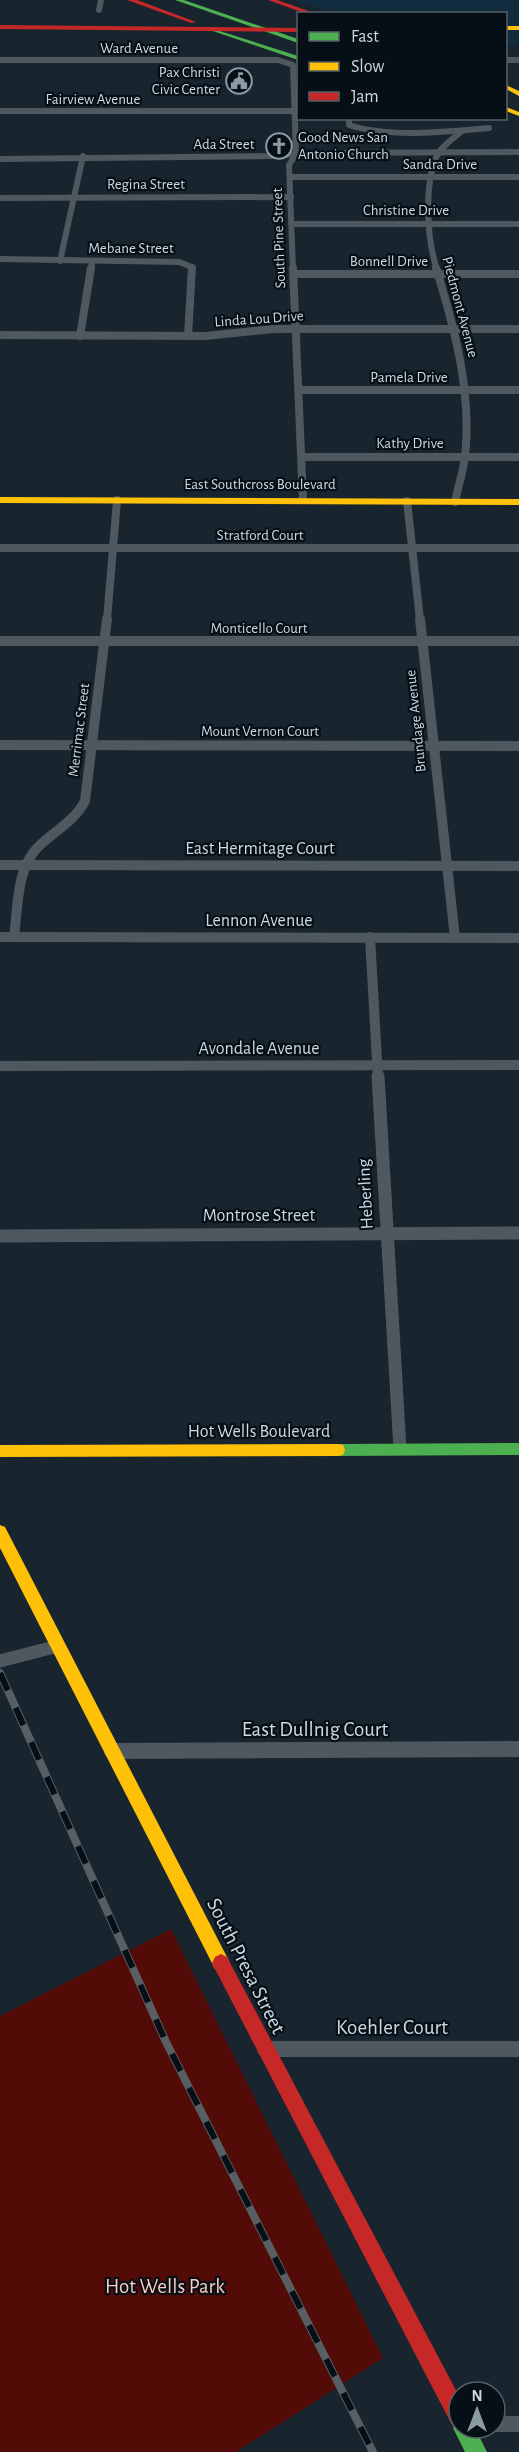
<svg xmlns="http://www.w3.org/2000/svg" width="519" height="2452" font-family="'Alegreya Sans',sans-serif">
	<rect width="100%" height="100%" fill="#18252e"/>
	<path fill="#102c3e" d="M293,0h226v45h-13v-31l-173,-1z"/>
	<path fill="#520b06" d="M171,1929l212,429 -147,94h-236v-436z"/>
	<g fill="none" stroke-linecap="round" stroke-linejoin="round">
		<g stroke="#4e585e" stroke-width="6">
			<path d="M99,10l2,-10"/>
			<path d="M0,60h278l15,5 3,89 -7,11 4,105"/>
			<path d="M506,60h13"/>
			<path d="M0,111h295"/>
			<path d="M349,118v7c40,13 98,7 140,3"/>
			<path d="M0,159l274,-3 36,-3 209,-1"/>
			<path d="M290,177h229"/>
			<path d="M0,198l291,-1"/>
			<path d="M292,224h227"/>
			<path d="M0,259l179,3 13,5v3"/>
			<path d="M60,261l23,-105"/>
			<path d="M91,270l1,-8"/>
			<path d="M437,270c-10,-30 -13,-83 -1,-112 3,-10 18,-20 26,-27"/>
		</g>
		<g stroke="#4e585e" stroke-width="8">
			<path d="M293,268l10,232"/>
			<path d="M436,268c19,61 36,125 29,189 -2,15 -7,30 -10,45"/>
			<path d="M294,274h225"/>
			<path d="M0,335l206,1 68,-7h245"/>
			<path d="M80,336l11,-68"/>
			<path d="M188,336l4,-68"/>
			<path d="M299,390h220"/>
			<path d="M302,457h217"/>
			<path d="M407,501l13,119"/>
			<path d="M0,548h519"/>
			<path d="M107,620l10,-120"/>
		</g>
		<g stroke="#4e585e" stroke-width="10">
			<path d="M420,619l35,319"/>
			<path d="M0,641h519"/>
			<path d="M0,745l519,1"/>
			<path d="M0,865l519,1"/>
			<path d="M0,937l519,1"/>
			<path d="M14,937c4,-29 2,-68 24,-90 16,-16 36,-25 47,-46l22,-182"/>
			<path d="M370,937l8,141"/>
			<path d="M0,1066l519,-1"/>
		</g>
		<g stroke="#4e585e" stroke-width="13">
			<path d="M378,1076l22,373"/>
			<path d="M0,1236l519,-3"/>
			<path d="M0,1661l58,-15"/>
		</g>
		<g stroke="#4e585e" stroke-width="16">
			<path d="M112,1751l407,-2"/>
			<path d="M265,2049h254"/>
			<path d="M495,2424h24"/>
		</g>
		<g fill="#4caf50" fill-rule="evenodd">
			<path d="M175,0h9l114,39v4z"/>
			<path d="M207,27l91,29v4l-91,-31z"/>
			<path d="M519,1443v12l-181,1 -5,-1 -2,-5 2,-5 5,-1z"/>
			<path d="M459,2419v9h16l12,24h-22l-12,-24z"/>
		</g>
		<g fill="#ffc107" fill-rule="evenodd">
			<rect x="506" y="26" width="13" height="4"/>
			<path d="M506,85l13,6v5l-13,-7z"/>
			<path d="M506,107l13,5v4l-13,-5z"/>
			<path d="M0,497l519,2v6l-519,-2z"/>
			<path d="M338,1444l5,1 2,5 -2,5 -5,1 -338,1v-12z"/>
			<path d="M0,1525l5,2 222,430 3,6 -3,6 -6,3 -6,-3 -215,-421z"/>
		</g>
		<g fill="#c62828" fill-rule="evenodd">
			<path d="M127,0h10l59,22 -5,1z"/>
			<path d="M268,0h9l40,14h-10z"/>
			<path d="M0,25l298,3v4l-298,-3z"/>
			<path d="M221,1954l6,3 232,439 1,32 -8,-3 -237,-456 -3,-6 3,-6z"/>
		</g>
		<g stroke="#575f65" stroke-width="8">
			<path id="rail" d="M0,1673l166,369 207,410"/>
		</g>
		<use href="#rail" stroke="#060f15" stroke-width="6" stroke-dasharray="19" stroke-linecap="butt"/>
	</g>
	<defs>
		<g id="civic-ring" transform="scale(1.35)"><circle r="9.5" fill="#060f15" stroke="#8c9aa4" stroke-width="1.5"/><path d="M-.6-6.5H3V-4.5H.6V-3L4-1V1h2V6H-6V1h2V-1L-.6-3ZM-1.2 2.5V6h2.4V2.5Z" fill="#8c9aa4"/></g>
		<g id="church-ring" transform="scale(1.35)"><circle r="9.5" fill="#060f15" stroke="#8c9aa4" stroke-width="1.5"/><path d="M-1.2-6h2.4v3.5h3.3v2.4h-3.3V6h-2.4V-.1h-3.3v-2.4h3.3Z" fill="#8c9aa4"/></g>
	</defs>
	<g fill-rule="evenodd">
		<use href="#civic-ring" x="239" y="81"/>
		<use href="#church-ring" x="279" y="146"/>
	</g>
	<g text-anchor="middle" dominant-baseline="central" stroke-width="4.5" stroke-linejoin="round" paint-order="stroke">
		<g font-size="15" fill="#cbd9e3" stroke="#060f15">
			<text x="139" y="48">Ward Avenue</text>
			<text x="93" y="99">Fairview Avenue</text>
			<text x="224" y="144">Ada Street</text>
			<text x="440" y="164">Sandra Drive</text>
			<text x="146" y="184">Regina Street</text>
			<text x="406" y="210">Christine Drive</text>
			<text transform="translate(279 238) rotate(-92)">South Pine Street</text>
			<text x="131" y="248">Mebane Street</text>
			<text x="389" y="261">Bonnell Drive</text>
			<text transform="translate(460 307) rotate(75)">Piedmont Avenue</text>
			<text transform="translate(259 319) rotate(-4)">Linda Lou Drive</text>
			<text x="409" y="377">Pamela Drive</text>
			<text x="410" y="443">Kathy Drive</text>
			<text x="260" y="484">East Southcross Boulevard</text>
			<text x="260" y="535">Stratford Court</text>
			<text x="259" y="628">Monticello Court</text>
			<text transform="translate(416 721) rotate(-96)">Brundage Avenue</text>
			<text transform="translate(79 730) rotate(-83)">Merrimac Street</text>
			<text x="260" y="731">Mount Vernon Court</text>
		</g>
		<g font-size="15" fill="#cbd9e3" stroke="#060f15" text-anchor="end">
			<text x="220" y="72">Pax Christi<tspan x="220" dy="17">Civic Center</tspan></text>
			<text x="298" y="137" text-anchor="start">Good News San<tspan x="298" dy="17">Antonio Church</tspan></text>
		</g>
		<g font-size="18" fill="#cbd9e3" stroke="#060f15">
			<text x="260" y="849">East Hermitage Court</text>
			<text x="259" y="921">Lennon Avenue</text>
			<text x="259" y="1049">Avondale Avenue</text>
			<text transform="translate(366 1194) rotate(-93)">Heberling</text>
			<text x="259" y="1216">Montrose Street</text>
			<text x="259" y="1432">Hot Wells Boulevard</text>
		</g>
		<g font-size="21" fill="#cbd9e3" stroke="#060f15">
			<text x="315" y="1729">East Dullnig Court</text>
			<text transform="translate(246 1966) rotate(63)">South Presa Street</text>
			<text x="392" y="2027">Koehler Court</text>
		</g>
		<g font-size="21" fill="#fccabe" stroke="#060f15">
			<text x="165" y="2286">Hot Wells Park</text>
		</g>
	</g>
	<rect x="297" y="12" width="210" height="108" fill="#060f15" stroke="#556067" stroke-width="1.5"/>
	<rect x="309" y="32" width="30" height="9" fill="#4caf50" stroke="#556067" stroke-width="1.5"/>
	<text x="351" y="42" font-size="18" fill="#cbd9e3">Fast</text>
	<rect x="309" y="62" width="30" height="9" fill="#ffc107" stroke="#556067" stroke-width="1.5"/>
	<text x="351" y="72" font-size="18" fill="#cbd9e3">Slow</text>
	<rect x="309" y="92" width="30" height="9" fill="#c62828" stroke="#556067" stroke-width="1.5"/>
	<text x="351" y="102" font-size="18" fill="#cbd9e3">Jam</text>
	<g transform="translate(477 2410)"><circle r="28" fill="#060f15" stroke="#556067" stroke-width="1.5"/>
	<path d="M0-4.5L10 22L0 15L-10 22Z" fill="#8c9aa4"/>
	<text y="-9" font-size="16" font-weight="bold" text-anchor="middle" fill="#cbd9e3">N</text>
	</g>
</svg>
